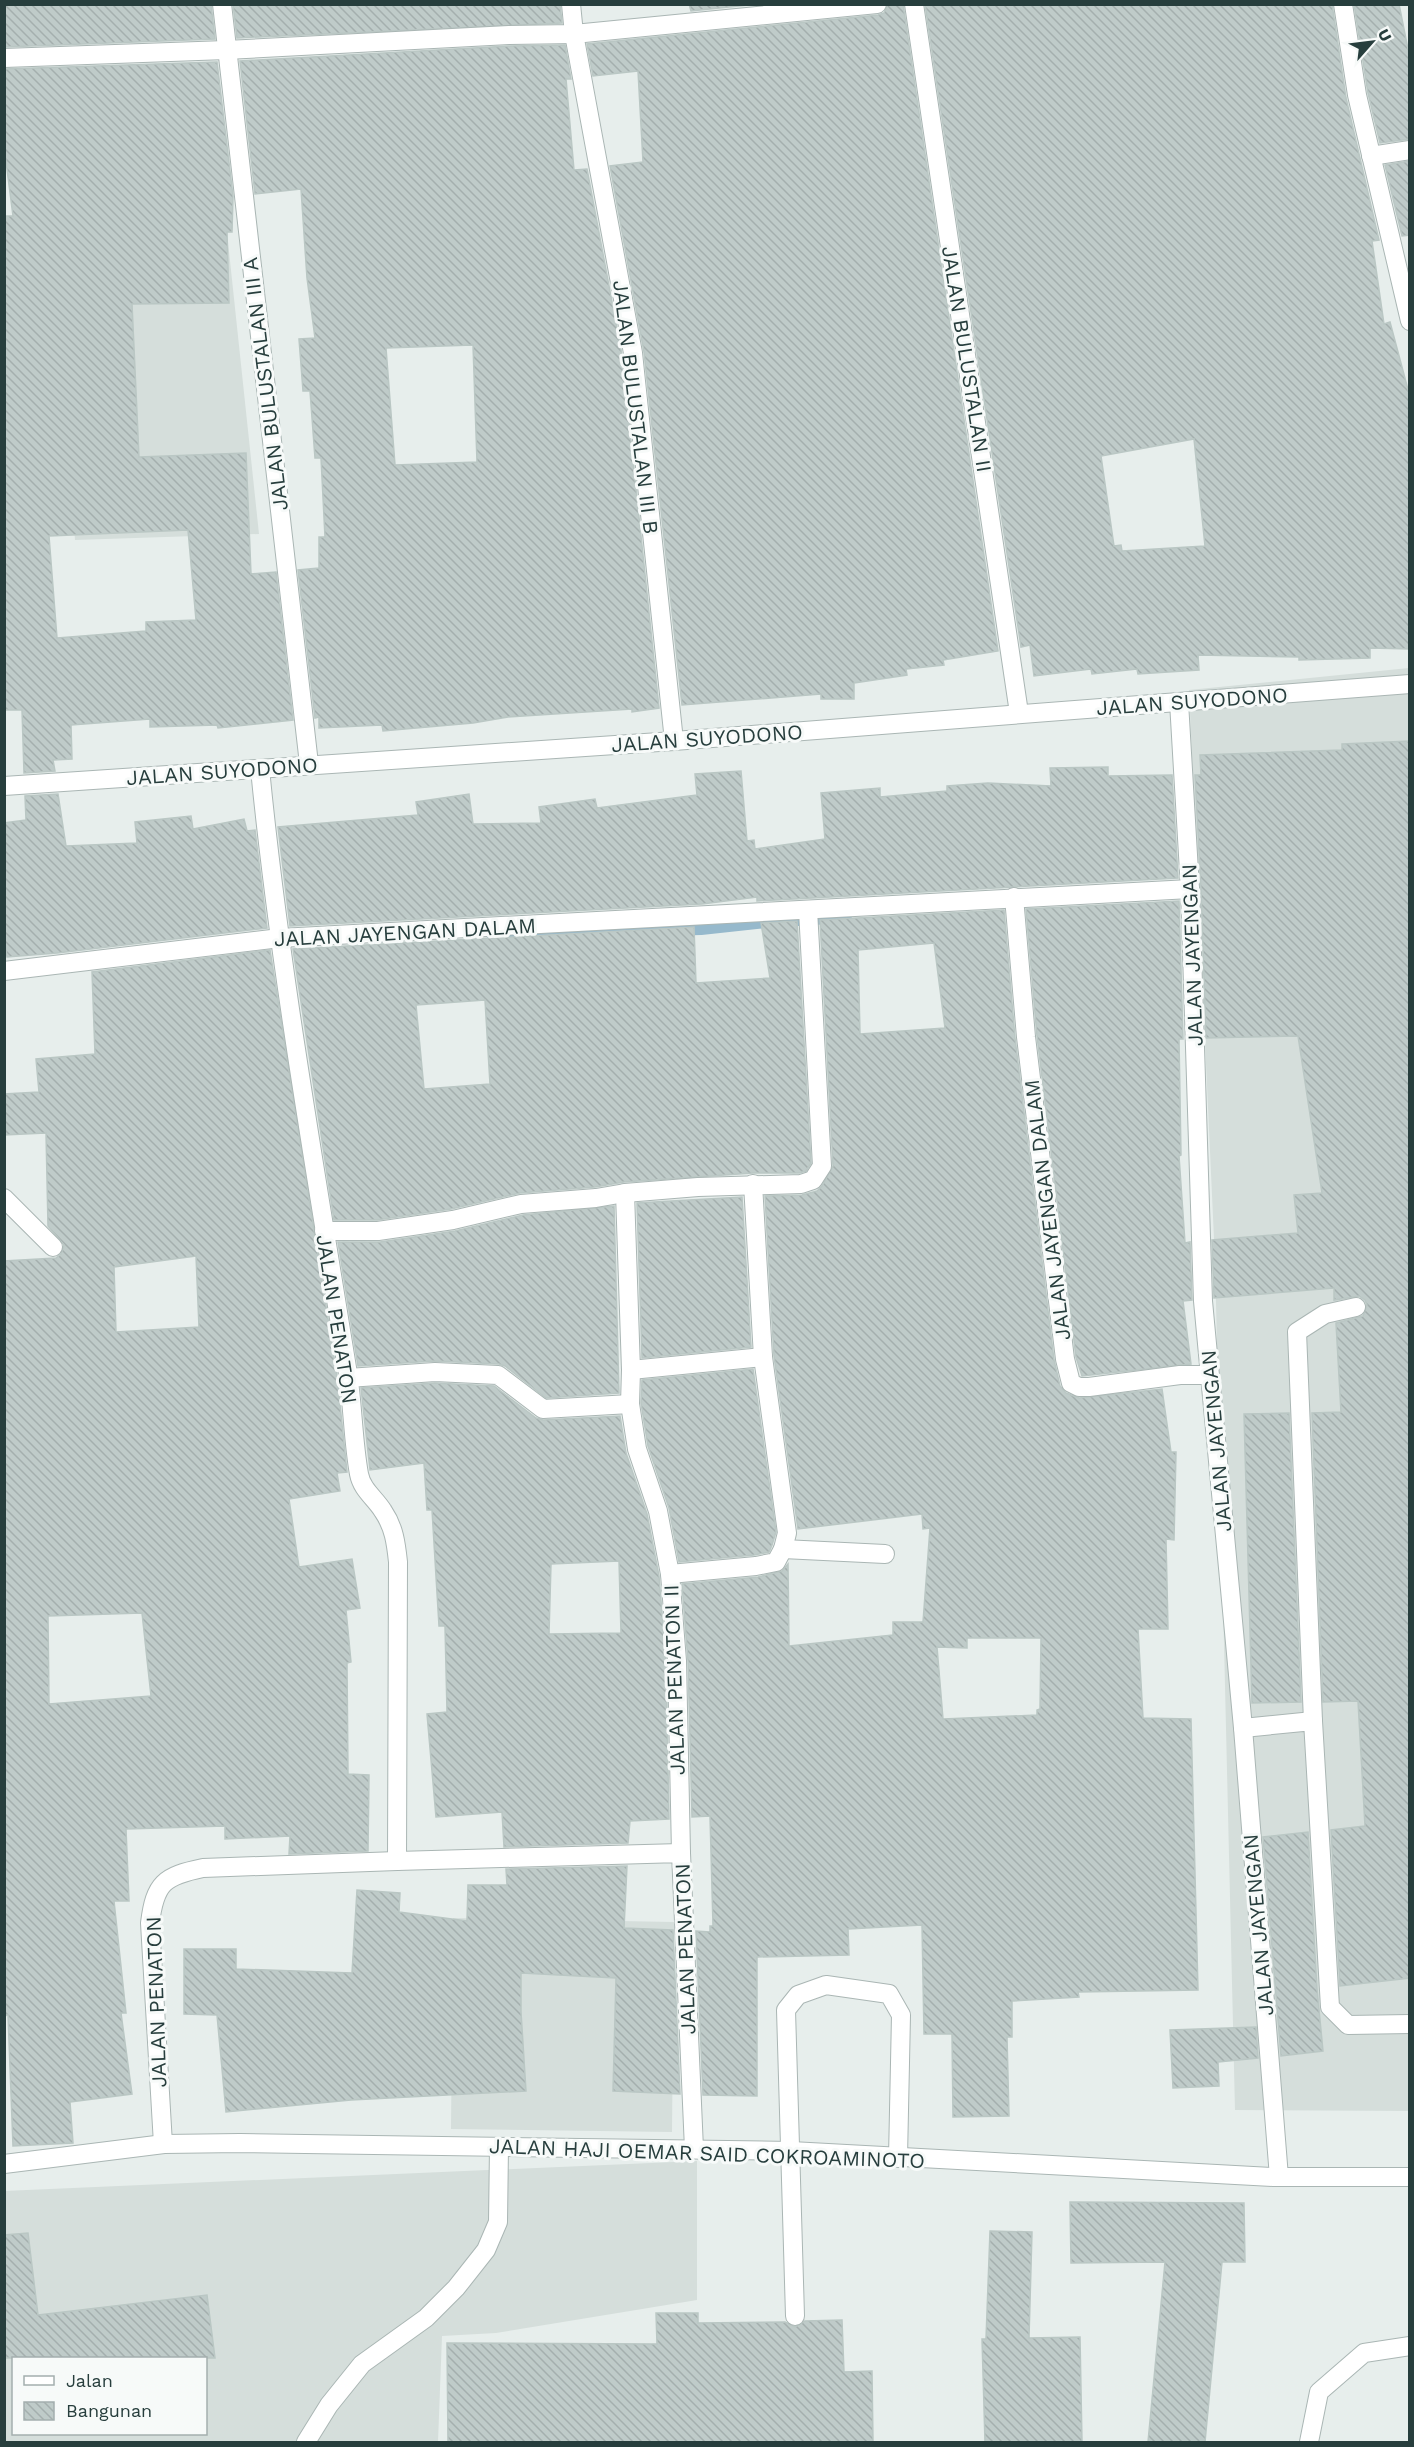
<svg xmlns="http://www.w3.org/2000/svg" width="1414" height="2447" font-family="'Work Sans',sans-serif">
	<defs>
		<pattern id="building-back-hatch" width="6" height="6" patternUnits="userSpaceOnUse" patternTransform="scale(1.5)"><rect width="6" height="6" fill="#bfcbc9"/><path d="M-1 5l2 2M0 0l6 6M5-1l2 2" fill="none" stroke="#a4afae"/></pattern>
	</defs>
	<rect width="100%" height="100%" fill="#e7eeec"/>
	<g fill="#d5dedb" fill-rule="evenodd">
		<path d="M228,242l31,292 -184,6 -20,-295z"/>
		<path d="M1409,668v1443l-174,-1 -20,-849 -26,-571z"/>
		<path d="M453,1918l221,4 -2,210 -221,-3z"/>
		<path d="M697,2161v139l-201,33 -54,3 -4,106h-433l-1,-251zM14,2358h192v76h-192z"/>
	</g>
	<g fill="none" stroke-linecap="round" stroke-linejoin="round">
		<path stroke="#96b9cc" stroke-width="14" d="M493,934l208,-6 65,-7 79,-5"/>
	</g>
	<g fill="url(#building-back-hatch)" stroke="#bac7c4" stroke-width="1.5" fill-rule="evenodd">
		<path d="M4,4h207l4,35 -211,8z"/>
		<path d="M233,4h327l2,19 -325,15z"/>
		<path d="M689,4h69l-67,7z"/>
		<path d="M888,4h15l95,647 -55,9 1,5 -38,4 1,6 -53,8v16h-33v-5l-139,11 -38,-353 -34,-186 33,-4 -5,-91 -45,5 -6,-32 291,-29 6,-2z"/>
		<path d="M925,4h407l14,94 33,142 -7,1 12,83 6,-2 20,75v252l-40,-1v10l-71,2v-3l-101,-2 1,15 -61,4 -1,-5 -45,5 -1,-5 -57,7 -4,-31 -9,2zM1194,439l11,107 -83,5 -1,-6 -7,1 -13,-90z"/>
		<path d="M1354,4h45l11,55v80l-30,4 -12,-50z"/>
		<path d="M565,45l6,34h-5l8,91 13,-1 35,186 37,353 -27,4v-3l-124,8 -35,6 -90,8 -1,-6 -63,3v-11l-4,1 -17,-148 21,-2v-31h6l-4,-79h-6l-5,-67h-7l-4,-52 16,-1 -8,-60 -6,-89 -46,5 -15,-133 269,-15zM473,345l4,117 -82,3 -9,-117z"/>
		<path d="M217,62l16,134 -1,36h-5l2,71 -97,1 7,153 107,-4 5,121 25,-2 17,148 -75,8 -1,-3 -67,2v-8l-79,6 1,34 -19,1 2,11 -31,2 -2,-63h-18v-494h9l-9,-70v-77zM188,530l8,90 -50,2v9l-89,7 -8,-102z"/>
		<path d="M1410,161v74l-8,1 -17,-71z"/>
		<path d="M1410,741v1237l-70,8 -9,-156 34,-4 -7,-125 -35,1 -11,-289 29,-1 -5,-89 27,-7 4,-11 -2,-5 -6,-4 -25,4v-12l-120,10 -2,-58 86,-7 -4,-38 28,-2 -24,-157 -92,2 -5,-149 -6,-114h6l-1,-20 142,-5v-6z"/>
		<path d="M1108,767v9l64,-1 6,103 -421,23v-4l-55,7 -412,22 -12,-99 140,-12 -2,-13 53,-8 4,30 68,-1 -2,-16 56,-8 2,9 100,-13 -2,-21 46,-3 6,70 7,-1 1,9 70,-10 -4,-46 59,-5v9l67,-6v-5l41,-3 63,3 -1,-18z"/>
		<path d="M58,794l8,52 71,-3 -2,-21 56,-6 2,13 51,-10 3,12 8,-1 12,98 -210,25 -50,4 -3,-20v-114l22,-3 -1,-24z"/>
		<path d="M1179,901l4,138h-4l2,116 -2,1 6,87 5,-1 2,58 -9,1 8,63 -109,12 -6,-19 -39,-321 -11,-127z"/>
		<path d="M1004,910l11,128 39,322 6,26 6,7 13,5 83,-9 9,63h5l-2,88 -8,-1 2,90h-30l5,89 48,1 7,271 -120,2 1,5 -67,4v36h-5l2,79 -56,1 -1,-83h-28l-2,-109 -74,4 1,26 -92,2v139l-54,-1 -7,-164 14,1v-6h3l-3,-110 -18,1 -4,-156 -6,-77 76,-7 24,-6 6,-7 1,82 104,-11v-13h30l7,-94 -7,1 -1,-15 -124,15 -24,-173 -9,-160 37,-1 15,-4 5,-5 11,-20 -13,-246zM934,943l11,85 -85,6 -2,-84zM967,1638h74l-1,71 -3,1v5l-94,4 -6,-72 30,1z"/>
		<path d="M797,921l14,242 -5,8 -7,2h-46l-129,9 -29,5 -75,6 -69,16 -74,11h-43l-41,-271 401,-22 2,56 74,-5 -9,-55zM485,1000l5,84 -66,5 -8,-84z"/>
		<path d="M270,950l67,426 10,96 -10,1 3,18 -51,8 10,68 53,-8 8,49 -14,2 5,52 -4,1 1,111 21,1 -1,76 -79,3 1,-18 -65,3v-13l-99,3 3,72h-15l12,112h-5l11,81 -62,8 3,41 -60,3 -5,-131 -4,1v-755l52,-3 5,-4 3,-9 -16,-19 -2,-93 -42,2v-41l35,-2 -3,-33 59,-5 -3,-82zM196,1256l3,71 -83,5 -2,-65zM142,1613l9,83 -102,8 -1,-88z"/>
		<path d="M742,1197l9,150 -109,11 -5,-155z"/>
		<path d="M614,1206l5,187 -73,5 -41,-32 -6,-2 -65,-3 -76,5 -20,-124h42l75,-11 68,-16z"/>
		<path d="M753,1369l23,163 -4,13 -3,7 -15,3 -75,7 -10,-54 -21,-62 -7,-43 1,-23z"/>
		<path d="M435,1383l59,3 42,32 7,2 77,-4 6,37 21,61 12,62 7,86 3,157 -39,2 -2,22 -124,4 -2,-35 -66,5 -9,-103 20,-2 -2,-86h-6l-7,-116h-5l-3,-47 -54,7 -9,-82zM619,1561l2,72 -72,1 2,-70z"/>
		<path d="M1289,1413l12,289 -49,1 -8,-289z"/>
		<path d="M1308,1832l9,157 6,62 -42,5 -18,-219z"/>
		<path d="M627,1866l-3,62 49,2 7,164 -67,-3 3,-113 -95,-5v39l5,79 -175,9 -125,12 -9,-97 -33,-1v-65h52v20l116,4 5,-83 43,3 -1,19 68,9 1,-36h39l-1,-16z"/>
		<path d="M1256,2027l2,31 -40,4 1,24 -46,2 -3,-58z"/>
		<path d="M1070,2202l174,1 1,59h-23l-17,180h-57l17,-180 -94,1z"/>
		<path d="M990,2231l42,1 -3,106 51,-1 2,105h-97l-3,-103h4z"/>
		<path d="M28,2233l10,82 169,-20 8,63h-211v-123z"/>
		<path d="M656,2313h42v10l87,-1 10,5 10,-6 37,-1 2,52 28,-1 1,71h-425l-1,-99 210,1z"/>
	</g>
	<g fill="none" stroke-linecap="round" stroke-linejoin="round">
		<g stroke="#aab6b4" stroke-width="20">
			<g id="minor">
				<path d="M222,4l87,760"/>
				<path d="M571,4l3,30 59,319 41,388"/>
				<path d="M914,4l105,709"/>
				<path d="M1343,4l14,91 53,226"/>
				<path d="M4,58l222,-8 283,-15 65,-1 303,-30"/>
				<path d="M1371,156l39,-6"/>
				<path d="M1179,702l11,187 13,412 40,427 36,449"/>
				<path d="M260,769c20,203 56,404 88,605 5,33 5,67 11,100 3,16 16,24 24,37 11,16 13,32 15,51l-1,299 284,-8 13,296"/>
				<path d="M4,786l670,-45 736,-57"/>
				<path d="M1014,897l12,140 39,322 6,24 8,4h10l91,-12h29"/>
				<path d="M4,971l276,-33 910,-49"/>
				<path d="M625,1193l6,177 -1,34 7,45 21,62 12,63 7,87 4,192"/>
				<path d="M4,1198l49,49"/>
				<path d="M324,1231h54l75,-11 68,-16 75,-6 29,-5 73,-6 103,-3 12,-4 9,-14 -14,-256"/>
				<path d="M631,1370l132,-13"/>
				<path d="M348,1378l87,-6 63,3 45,34 87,-5"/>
				<path d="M783,1549l102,5"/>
				<path d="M670,1574l86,-8 20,-4 7,-13 4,-16 -24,-176 -10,-173"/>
				<path d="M1313,1721l-16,-389 28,-18 31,-7"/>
				<path d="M1243,1728l70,-7 17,286 18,18 62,-1"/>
				<path d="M163,2144l-13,-221c5,-40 14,-47 53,-55l194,-7"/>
				<path d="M4,2164l160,-20 76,-1 551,8 482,26h137"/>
				<path d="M795,2316l-9,-306 12,-15 28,-10 63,9 12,21 -3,143"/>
				<path d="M306,2442l23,-37 33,-41 64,-46 30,-30 30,-38 12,-28 1,-75"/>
				<path d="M1309,2442l10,-50 45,-39 46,-7"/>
			</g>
		</g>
		<use href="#minor" stroke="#fff" stroke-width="18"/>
	</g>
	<g text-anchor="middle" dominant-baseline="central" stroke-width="6" stroke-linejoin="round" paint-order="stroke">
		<g font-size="21" fill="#273e3d" stroke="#f7faf9">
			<text transform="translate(967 359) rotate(81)">JALAN BULUSTALAN II</text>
			<text transform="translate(265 384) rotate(-97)">JALAN BULUSTALAN III A</text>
			<text transform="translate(636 407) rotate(83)">JALAN BULUSTALAN III B</text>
			<text transform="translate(1192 701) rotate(-4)">JALAN SUYODONO</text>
			<text transform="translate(707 738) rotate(-4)">JALAN SUYODONO</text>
			<text transform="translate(222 771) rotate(-4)">JALAN SUYODONO</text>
			<text transform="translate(405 932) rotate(-3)">JALAN JAYENGAN DALAM</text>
			<text transform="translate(1192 955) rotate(-92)">JALAN JAYENGAN</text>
			<text transform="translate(1047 1210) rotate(-97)">JALAN JAYENGAN DALAM</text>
			<text transform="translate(337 1319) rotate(81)">JALAN PENATON</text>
			<text transform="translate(1216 1441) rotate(-95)">JALAN JAYENGAN</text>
			<text transform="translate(674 1680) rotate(-92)">JALAN PENATON II</text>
			<text transform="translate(1258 1925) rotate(-95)">JALAN JAYENGAN</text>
			<text transform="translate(685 1949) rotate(-92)">JALAN PENATON</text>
			<text transform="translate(156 2002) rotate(-92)">JALAN PENATON</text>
			<text transform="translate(707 2153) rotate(2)">JALAN HAJI OEMAR SAID COKROAMINOTO</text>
		</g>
	</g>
	<rect width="1414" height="2447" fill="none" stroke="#273e3d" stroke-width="12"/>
	<rect x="12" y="2357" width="195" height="78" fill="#f7faf9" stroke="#a4afae" stroke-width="1.5"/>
	<rect x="24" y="2376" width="30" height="9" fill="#ffffff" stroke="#a4afae" stroke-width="1.5"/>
	<text x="66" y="2387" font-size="18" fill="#273e3d">Jalan</text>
	<rect x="24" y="2402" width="30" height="18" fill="url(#building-back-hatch)" stroke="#a4afae" stroke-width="1.5"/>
	<text x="66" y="2417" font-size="18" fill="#273e3d">Bangunan</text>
	<g transform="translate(1372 42) rotate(62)" stroke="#f7faf9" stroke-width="4.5" paint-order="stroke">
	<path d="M0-4.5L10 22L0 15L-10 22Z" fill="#273e3d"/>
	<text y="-9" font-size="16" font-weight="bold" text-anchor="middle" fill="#273e3d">U</text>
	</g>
</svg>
